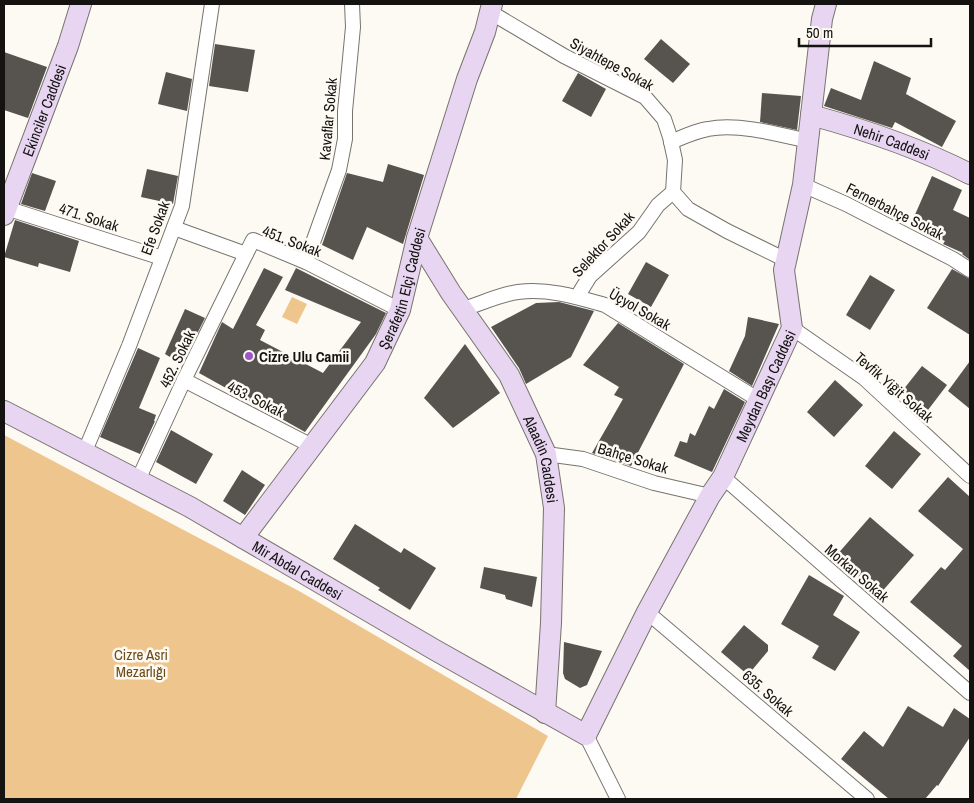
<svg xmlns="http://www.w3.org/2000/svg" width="974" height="803" font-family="'Archivo Narrow',sans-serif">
	<rect width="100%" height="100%" fill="#fdf9f3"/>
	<g fill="#eec68d">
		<path d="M292,297l15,7 -10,20 -15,-7z"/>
		<path d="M4,435l295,156 249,145 -32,63h-512z"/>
	</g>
	<g fill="#57544f">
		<path d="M661,39l29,25 -17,19 -29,-24z"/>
		<path d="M215,44l40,6 -7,42 -39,-6z"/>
		<path d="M4,52l43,15 -19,51 -24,-8z"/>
		<path d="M874,61l37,17 -5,16 50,27 -14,26 -47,-25 -3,6 -68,-22 7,-18 30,12z"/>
		<path d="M166,72l26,7 -5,32 -29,-7z"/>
		<path d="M578,73l28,16 -15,28 -29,-16z"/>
		<path d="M762,93l39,3 -4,34 -37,-8z"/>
		<path d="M388,164l36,11 -21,69 -36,-17 -14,33 -31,-15 25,-72 36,9z"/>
		<path d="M147,169l31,7 -5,28 -32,-7z"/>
		<path d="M32,173l24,8 -11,30 -24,-7z"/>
		<path d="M932,176l30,14 -9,20 17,8v42l-8,-6 1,-1 -20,-9 2,-3 -35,-15z"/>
		<path d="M15,220l64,21 -9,31 -31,-9 -1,4 -34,-10z"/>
		<path d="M646,262l23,13 -18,32 -23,-13z"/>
		<path d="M264,268l19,9 -27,48 9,5 -5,10 63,33 38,-51 -76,-32 11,-22 90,45 -10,21 -71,98 -106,-59 23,-51 11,7z"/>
		<path d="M952,269l18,10v56l-43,-27z"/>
		<path d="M870,275l25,15 -25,40 -24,-15z"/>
		<path d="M559,302l35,9 -23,46 -45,27 -7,-16 -28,-41 45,-24z"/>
		<path d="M185,309l20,9 -21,42h-9l-10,-6z"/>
		<path d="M748,317l31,7 -27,62 -23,-15 16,-35z"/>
		<path d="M618,323l66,41 -53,102 -39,-13 31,-54 -9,-4 5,-8 -36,-22z"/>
		<path d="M465,344l35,49 -47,35 -29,-30z"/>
		<path d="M138,348l22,10 -21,50 17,7 -2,6h1l-15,33 -40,-17z"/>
		<path d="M970,361v48l-22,-18z"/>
		<path d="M922,366l25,19 -19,25 -25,-20z"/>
		<path d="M835,380l28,25 -29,32 -27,-25z"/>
		<path d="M724,389l21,13 -33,70 -38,-16 6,-15 7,2 3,-10 5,3 14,-30 5,3z"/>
		<path d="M171,430l42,24 -17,30 -40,-22z"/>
		<path d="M894,431l27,23 -29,35 -27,-23z"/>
		<path d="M242,470l23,15 -20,30 -22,-14z"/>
		<path d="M948,477l22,20v174l-17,-15 9,-10 -52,-44 31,-35 4,3 18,-21 -45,-38z"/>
		<path d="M870,517l44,38 -35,40 -44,-38z"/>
		<path d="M355,524l46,29 3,-5 32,20 -26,42 -32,-20 2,-2 -47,-29z"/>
		<path d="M484,567l53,10 -5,30 -26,-8 -1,-4 -25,-7z"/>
		<path d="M809,575l35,21 -11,19 27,17 -25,39 -23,-13 7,-12 -38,-22z"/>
		<path d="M744,625l24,20v6l-20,24 -27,-23z"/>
		<path d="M564,642l38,9 -15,34 -7,3 -15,-9 -2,-6z"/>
		<path d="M908,706l35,21 11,-19 16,11v18l-32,49 -1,-1 -12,14h-36l-48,-40 23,-28 19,16z"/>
	</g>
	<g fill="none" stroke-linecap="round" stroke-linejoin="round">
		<g stroke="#77736e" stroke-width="16">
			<g id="street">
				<path d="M490,12l74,44 81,41 19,22 6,18 5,23 -2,32 15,17 39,22 59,29"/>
				<path d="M671,142c12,-5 24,-11 37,-13 30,-6 70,5 100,12"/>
				<path d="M803,185l43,19 107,55 17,11"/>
				<path d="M6,208l156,50"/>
				<path d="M174,228l72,26 7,-14 53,22 94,48"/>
				<path d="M306,262l33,-92 6,-31v-28l8,-84 -1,-23"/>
				<path d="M577,297l13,-21 49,-44 19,-27 15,-13"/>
				<path d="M463,309c17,-5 38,-15 55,-17 30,-4 59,5 87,13l154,95"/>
				<path d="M792,328l72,50 106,98"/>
				<path d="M184,380l128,66"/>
				<path d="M85,451l44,-105 53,-140 30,-202"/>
				<path d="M546,454l37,5 71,24 56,13"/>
				<path d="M723,477l247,216"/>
				<path d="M138,480l46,-100 62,-126"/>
				<path d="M647,612l220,187"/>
				<path d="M586,735l32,64"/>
			</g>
		</g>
		<g stroke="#77736e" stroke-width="22">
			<g id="secondary">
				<path id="s1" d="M811,115c55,15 108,33 159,59"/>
				<path id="s2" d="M4,215l64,-169 13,-42"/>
				<path id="s3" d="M417,238l34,55 58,82 37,79 8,54 -3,115 -6,90"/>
				<path id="s4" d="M4,411l186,96 245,143 151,85 61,-123 63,-116 13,-19 69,-149 -8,-58 19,-85 19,-166 4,-15"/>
				<path id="s5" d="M243,538l132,-175 25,-53 17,-72 50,-159 18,-47 7,-28"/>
			</g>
		</g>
		<use href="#street" stroke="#fff" stroke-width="14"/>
		<use href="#secondary" stroke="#e8d5f2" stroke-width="20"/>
	</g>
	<circle fill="#9e55c8" stroke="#fdf9f3" stroke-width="2" cx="249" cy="356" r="5"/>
	<g text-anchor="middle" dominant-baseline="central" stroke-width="5" stroke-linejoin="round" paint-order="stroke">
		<g font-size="15" fill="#141311" stroke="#fdf9f3">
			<text transform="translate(612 64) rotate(29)">Siyahtepe Sokak</text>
			<text stroke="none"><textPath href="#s2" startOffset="112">Ekinciler Caddesi</textPath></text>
			<text transform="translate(328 119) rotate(-85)">Kavaflar Sokak</text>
			<text stroke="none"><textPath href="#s1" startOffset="85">Nehir Caddesi</textPath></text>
			<text transform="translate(895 211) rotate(27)">Fernerbahçe Sokak</text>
			<text transform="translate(89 217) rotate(18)">471. Sokak</text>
			<text transform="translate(155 228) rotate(-70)">Efe Sokak</text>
			<text transform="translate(292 241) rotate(21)">451. Sokak</text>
			<text transform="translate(603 244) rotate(-47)">Selektor Sokak</text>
			<text stroke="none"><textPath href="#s5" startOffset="299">Şerafettin Elçi Caddesi</textPath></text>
			<text transform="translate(640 309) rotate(30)">Üçyol Sokak</text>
			<text transform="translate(177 359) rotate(-64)">452. Sokak</text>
			<text stroke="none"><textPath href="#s4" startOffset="1059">Meydan Başı Caddesi</textPath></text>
			<text transform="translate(894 387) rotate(41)">Tevfik Yiğit Sokak</text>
			<text transform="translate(256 399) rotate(27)">453. Sokak</text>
			<text transform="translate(633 458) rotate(17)">Bahçe Sokak</text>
			<text stroke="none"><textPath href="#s3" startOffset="256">Alaadin Caddesi</textPath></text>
			<text stroke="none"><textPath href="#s4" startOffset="334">Mir Abdal Caddesi</textPath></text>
			<text transform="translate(857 573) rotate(41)">Morkan Sokak</text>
			<text transform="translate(768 693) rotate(41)">635. Sokak</text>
		</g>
		<g font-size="15" font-weight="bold" fill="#141311" stroke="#fdf9f3" text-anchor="start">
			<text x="259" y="356">Cizre Ulu Camii</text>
		</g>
		<g font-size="15" fill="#6c4c16" stroke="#fdf9f3">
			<text x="141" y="654">Cizre Asri<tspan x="141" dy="17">Mezarlığı</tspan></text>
		</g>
	</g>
	<rect width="974" height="803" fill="none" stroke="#141311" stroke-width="10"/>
	<path d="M799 38v8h132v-8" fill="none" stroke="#141311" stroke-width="2.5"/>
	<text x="806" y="38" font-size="15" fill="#141311" stroke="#fdf9f3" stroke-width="4" paint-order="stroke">50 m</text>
</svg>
